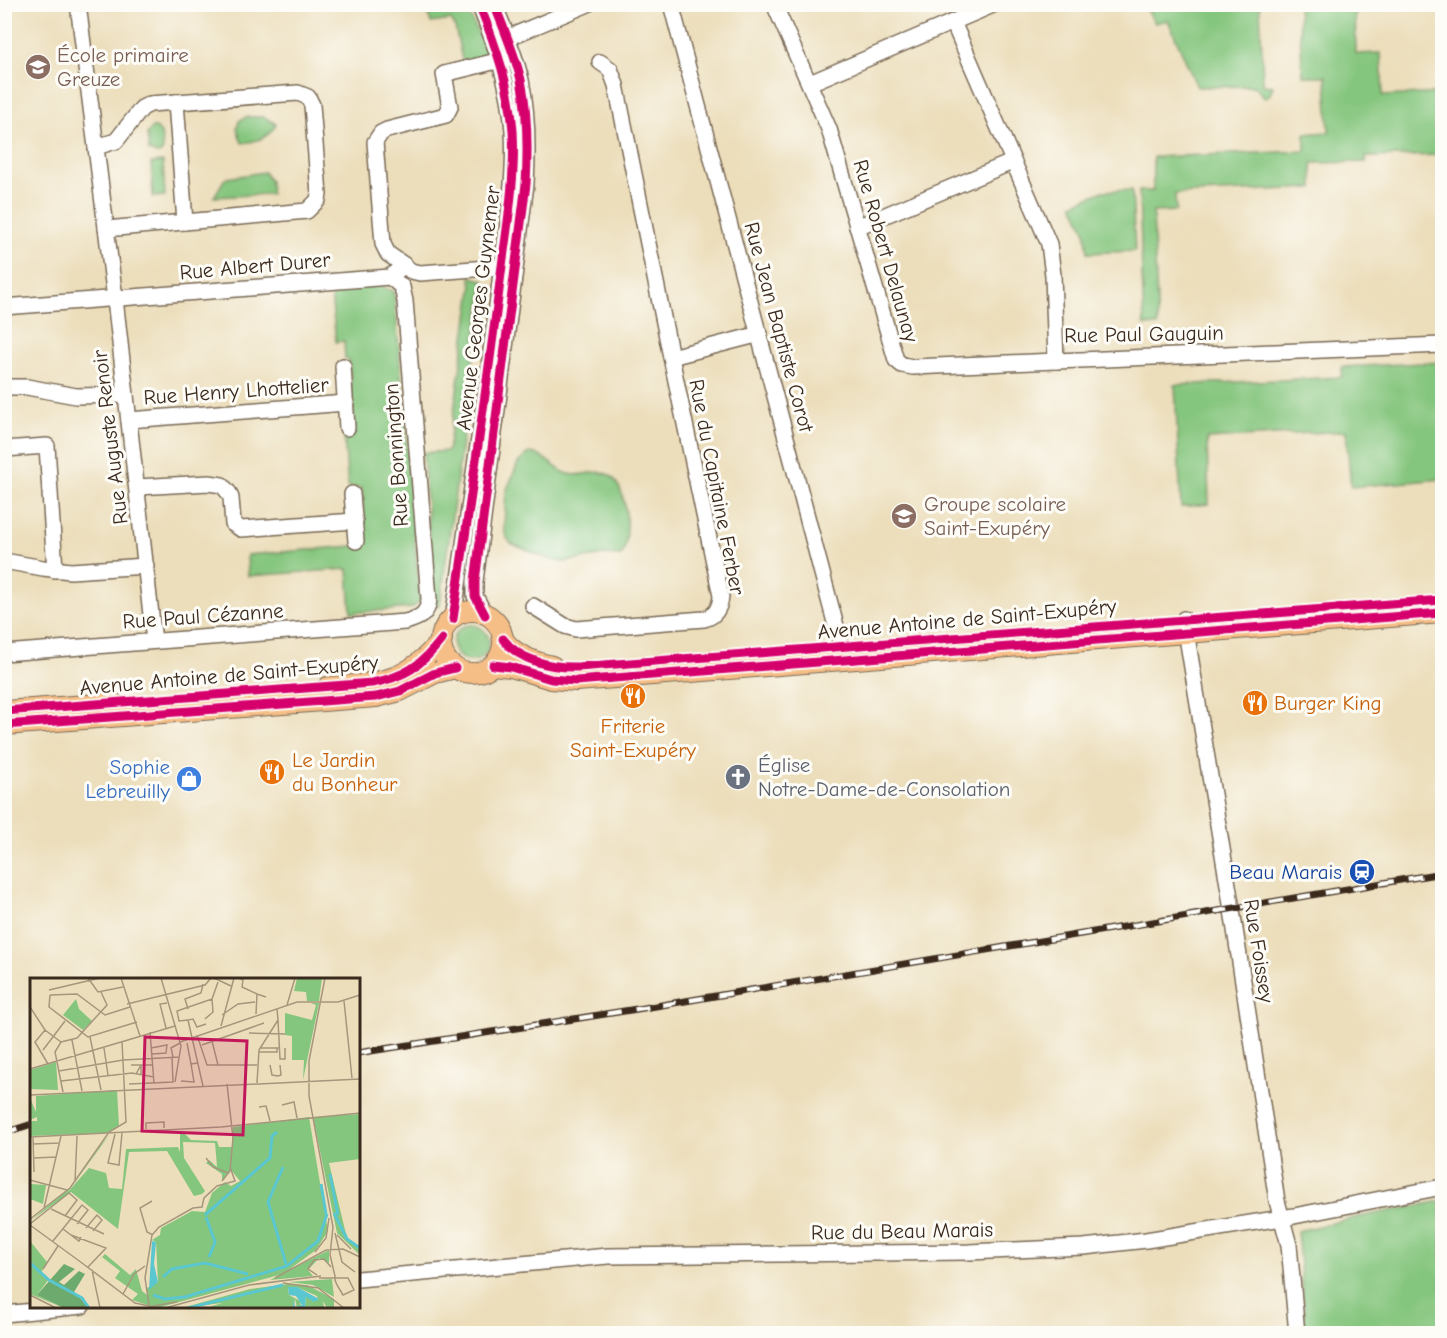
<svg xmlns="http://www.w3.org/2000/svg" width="1447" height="1338" font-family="'Comic Neue',sans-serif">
	<rect width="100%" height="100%" fill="#fdfcf7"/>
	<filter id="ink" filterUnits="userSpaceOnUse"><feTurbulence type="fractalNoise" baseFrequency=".0167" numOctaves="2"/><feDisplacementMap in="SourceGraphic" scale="12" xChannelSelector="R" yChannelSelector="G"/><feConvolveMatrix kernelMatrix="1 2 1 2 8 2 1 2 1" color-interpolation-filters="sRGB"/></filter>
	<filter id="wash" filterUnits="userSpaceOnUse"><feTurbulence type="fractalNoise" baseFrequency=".008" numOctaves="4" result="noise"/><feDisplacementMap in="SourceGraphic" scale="24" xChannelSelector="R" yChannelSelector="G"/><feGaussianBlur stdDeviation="1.35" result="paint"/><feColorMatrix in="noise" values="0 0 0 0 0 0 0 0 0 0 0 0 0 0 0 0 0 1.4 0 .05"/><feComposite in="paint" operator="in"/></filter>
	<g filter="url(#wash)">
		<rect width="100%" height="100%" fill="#ecdebb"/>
		<g fill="#85c67e" stroke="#60784e" stroke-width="1.5">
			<path d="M426,5h39l24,51 -26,8 -8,-37 -4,-7 -20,3z"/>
			<path d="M1144,5h116l3,80 10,1 -3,8 -5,4 -11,-12 -57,1 -29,-67 -13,3z"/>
			<path d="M1298,5h57l1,49 25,-1 2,43 59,-3v62l-76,2v5l-54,1 1,25 -138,6 1,17 -23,1 5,114 -14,-1 -5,-134h14v-34l152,-6v-17l24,-2 -3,-56h-23z"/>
			<path d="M246,117h18l12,7c-6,13 -20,18 -34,19l-5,-15 2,-7z"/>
			<path d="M152,128h4l5,5 2,16 -2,4 -4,1 -8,-3 -2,-17z"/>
			<path d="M163,162l2,34 -12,1 -2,-34z"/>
			<path d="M264,172l6,9 1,13 -57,3 10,-17 3,-2z"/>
			<path d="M1132,190l3,61 -47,2 -3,-22 -12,-27 30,-13z"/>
			<path d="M471,277l13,3 -44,325h-6l-11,-152 25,-2 24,-161z"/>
			<path d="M375,284l18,7 2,9 25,302 -8,6 -61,5 -3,-44 -100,7 -1,-21 118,-10 -3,-57 -14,-1 -4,-51 11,-3 -6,-73 -4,-1 -1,-18 -8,1 -5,-48 14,-7z"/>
			<path d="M1442,362v117l-91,8 -5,-56 -139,8 2,65 -28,3 -6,-122 167,-8v-10z"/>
			<path d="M529,453c14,0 24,15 37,20 14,6 28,-5 41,1 21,8 25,67 14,82l-18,-1 -38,7 -14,-2 -39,-16 -6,-7 -2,-9 2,-36 12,-29z"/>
			<circle cx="471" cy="643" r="18"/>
			<path d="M1442,1201v132h-136l-9,-102 66,-15z"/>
		</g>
	</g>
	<g filter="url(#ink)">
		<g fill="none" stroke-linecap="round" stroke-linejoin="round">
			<g stroke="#796955" stroke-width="18">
				<g id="minor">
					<path d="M78,4l37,295 39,342"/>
					<path d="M671,4l174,656"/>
					<path d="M774,4l55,125 67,231 6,5 11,2 143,-6"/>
					<path d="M953,22l96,222 4,31 3,86 386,-16"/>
					<path d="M500,41l88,-37"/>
					<path d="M600,62l10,7 6,16 55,272"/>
					<path d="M810,83l185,-79"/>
					<path d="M176,102l9,120"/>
					<path d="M96,147l20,-6 26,-33 8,-4 148,-11 10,4 4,8 7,89 -1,6 -11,11 -201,18"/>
					<path d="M857,227l155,-65"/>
					<path d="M404,265l-16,-11 -5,-10 -8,-102 6,-9 6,-3 59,-15 4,-8 -6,-33 65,-16"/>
					<path d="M4,307l386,-30 14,-12 7,6 9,2 81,-6"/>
					<path d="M343,366l4,62"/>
					<path d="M4,387h23l49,9 50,-1"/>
					<path d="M129,420l217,-17"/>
					<path d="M4,449l43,-3 8,124"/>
					<path d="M137,487l72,-4 13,2 7,8 2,5 2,26 8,5 114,-8"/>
					<path d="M352,494l4,47"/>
					<path d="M4,561l39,7 28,3 75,-5"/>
					<path d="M533,606l32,20 11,3 128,-10c12,-3 16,-12 17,-23l-50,-239 89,-23"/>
					<path d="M485,615l-10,-19v-15l51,-397c2,-35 2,-70 -5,-104 -6,-26 -17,-51 -27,-76"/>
					<path d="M453,619c16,-109 32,-219 46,-329 6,-53 17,-106 14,-159 -3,-45 -17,-85 -34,-127"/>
					<path d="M1184,619l45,272 48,310 12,44 8,89"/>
					<path d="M4,653l401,-31c15,-4 23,-8 24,-23l-24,-298 -3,-14 -12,-10"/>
					<path d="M358,1279l250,-23 361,-4 115,-5 62,-7 148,-24 148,-29"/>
					<path d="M4,1314l78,-8"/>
				</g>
			</g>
			<g stroke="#796955" stroke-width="22">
				<g id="major">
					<circle cx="472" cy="642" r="31"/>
					<path d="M503,639c10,15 31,23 49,27"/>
					<path d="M493,665l18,2 40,12 25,2 866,-68"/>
					<path d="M328,687c53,-4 79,-4 114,-48"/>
					<path d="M4,711l110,-8"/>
					<path d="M4,725l372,-28 24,-6 35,-18 20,-5"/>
				</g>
			</g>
			<use href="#minor" stroke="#fff" stroke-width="15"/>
			<use href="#major" stroke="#f6be87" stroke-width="20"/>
			<g stroke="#3b2a1e" stroke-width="7">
				<g id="rail">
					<path d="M358,1053l298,-47 786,-133"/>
					<path d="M4,1133l28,-9"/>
				</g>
			</g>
			<use href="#rail" stroke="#fdfcf7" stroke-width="4.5" stroke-dasharray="14" stroke-linecap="butt"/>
			<g stroke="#fdfcf7" stroke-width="13">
				<g id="cycleway">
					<path d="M485,615l-10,-19v-15l51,-397c2,-35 2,-70 -5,-104 -6,-26 -17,-51 -27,-76"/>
					<path d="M453,619c16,-109 32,-219 46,-329 6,-53 17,-106 14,-159 -3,-45 -17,-85 -34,-127"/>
					<path d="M503,639c16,22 49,29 75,28l864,-67"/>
					<path d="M493,665l18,2 40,12 25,2 866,-68"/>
					<path d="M4,711l368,-28c33,-6 49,-17 70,-44"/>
					<path d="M4,725l372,-28 24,-6 35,-18 20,-5"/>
				</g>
			</g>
			<use href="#cycleway" stroke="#d6006c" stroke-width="9"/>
		</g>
	</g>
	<defs>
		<g id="school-disc" transform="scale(1.35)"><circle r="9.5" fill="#8d6e63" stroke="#fdfcf7"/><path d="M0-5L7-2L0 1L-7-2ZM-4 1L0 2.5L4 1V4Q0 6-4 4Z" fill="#fff"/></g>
		<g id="restaurant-disc" transform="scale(1.35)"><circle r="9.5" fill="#e8710a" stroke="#fdfcf7"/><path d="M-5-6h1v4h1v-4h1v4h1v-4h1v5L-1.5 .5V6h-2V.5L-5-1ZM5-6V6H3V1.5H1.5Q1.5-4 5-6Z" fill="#fff"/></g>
		<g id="church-disc" transform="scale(1.35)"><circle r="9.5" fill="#6b7280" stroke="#fdfcf7"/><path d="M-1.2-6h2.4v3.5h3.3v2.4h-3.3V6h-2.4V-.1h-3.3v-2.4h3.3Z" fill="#fff"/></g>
		<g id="shop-disc" transform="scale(1.35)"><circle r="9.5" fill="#3f7fe0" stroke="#fdfcf7"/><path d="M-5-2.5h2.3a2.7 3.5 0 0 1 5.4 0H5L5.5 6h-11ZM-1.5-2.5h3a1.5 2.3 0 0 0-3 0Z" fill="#fff"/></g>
		<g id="station-disc" transform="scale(1.35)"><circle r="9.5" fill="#1a4fb4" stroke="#fdfcf7"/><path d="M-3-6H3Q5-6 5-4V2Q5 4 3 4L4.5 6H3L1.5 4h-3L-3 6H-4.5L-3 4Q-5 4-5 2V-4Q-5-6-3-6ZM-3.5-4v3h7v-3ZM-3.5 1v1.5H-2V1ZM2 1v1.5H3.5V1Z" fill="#fff"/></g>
	</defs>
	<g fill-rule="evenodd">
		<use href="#school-disc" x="38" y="67"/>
		<use href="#school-disc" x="904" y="516"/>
		<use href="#restaurant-disc" x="633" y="696"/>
		<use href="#restaurant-disc" x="1255" y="703"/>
		<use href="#restaurant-disc" x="272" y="772"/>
		<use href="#church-disc" x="738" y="777"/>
		<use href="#shop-disc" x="189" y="779"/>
		<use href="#station-disc" x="1362" y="872"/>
	</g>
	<g text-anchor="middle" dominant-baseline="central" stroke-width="6" stroke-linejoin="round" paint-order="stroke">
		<g font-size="21" fill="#785e54" stroke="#fdfcf7" text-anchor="start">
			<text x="57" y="55">École primaire<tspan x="57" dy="24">Greuze</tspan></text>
			<text x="924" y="504">Groupe scolaire<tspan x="924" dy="24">Saint-Exupéry</tspan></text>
		</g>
		<g font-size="21" fill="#3b2a1e" stroke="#fdfcf7">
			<text transform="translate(886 251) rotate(74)">Rue Robert Delaunay</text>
			<text transform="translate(255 266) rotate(-5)">Rue Albert Durer</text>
			<text transform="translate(478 308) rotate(-83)">Avenue Georges Guynemer</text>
			<text transform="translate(779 327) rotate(75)">Rue Jean Baptiste Corot</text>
			<text transform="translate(1144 334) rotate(-1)">Rue Paul Gauguin</text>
			<text transform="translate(236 391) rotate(-4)">Rue Henry Lhottelier</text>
			<text transform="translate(110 437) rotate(-97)">Rue Auguste Renoir</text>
			<text transform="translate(396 455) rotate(-94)">Rue Bonnington</text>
			<text transform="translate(717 487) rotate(79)">Rue du Capitaine Ferber</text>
			<text transform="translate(203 616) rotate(-4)">Rue Paul Cézanne</text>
			<text transform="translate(967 619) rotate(-5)">Avenue Antoine de Saint-Exupéry</text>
			<text transform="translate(229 675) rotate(-5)">Avenue Antoine de Saint-Exupéry</text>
			<text transform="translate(1259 951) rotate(81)">Rue Foissey</text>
			<text transform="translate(902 1231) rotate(-1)">Rue du Beau Marais</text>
		</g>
		<g font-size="21" fill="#c56008" stroke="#fdfcf7" text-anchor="start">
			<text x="1274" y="703">Burger King</text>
			<text x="633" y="726" text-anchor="middle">Friterie<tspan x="633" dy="24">Saint-Exupéry</tspan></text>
			<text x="292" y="760">Le Jardin<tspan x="292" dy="24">du Bonheur</tspan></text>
		</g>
		<g font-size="21" fill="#5b616d" stroke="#fdfcf7" text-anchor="start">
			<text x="758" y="765">Église<tspan x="758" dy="24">Notre-Dame-de-Consolation</tspan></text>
		</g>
		<g font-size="21" fill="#366cbe" stroke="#fdfcf7" text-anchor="end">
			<text x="170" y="767">Sophie<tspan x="170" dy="24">Lebreuilly</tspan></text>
		</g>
		<g font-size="21" fill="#164399" stroke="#fdfcf7" text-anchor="end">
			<text x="1342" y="872">Beau Marais</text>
		</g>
	</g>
	<g transform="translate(30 978)">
		<rect width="330" height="330" fill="#ecdebb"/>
		<path d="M267,0h25l-3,23h-12l-1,-9 -12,-1zM46,21l3,10 13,12 -9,9 -20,-15zM281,25h8l-16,77 1,-20h-12v-24l-7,-1v-22l27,7 4,-15zM26,84l2,28 -28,-1v-19zM87,112l2,36 -12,7 -77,3v-15h7v-4l-7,3v-22l6,14v-16zM330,136v45l-31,4 16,67 3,9 12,8v8l-23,-22 -24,-116zM279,139l19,114 -12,19 -33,24 -126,34 -25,-8 6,-6 -23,-16 5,-7 -18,-14 3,-3 25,21 6,-6 6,22 5,4v-7l11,-6 -2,-40 -4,-2 8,-5 1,-7 31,-17 13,1 7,-19 13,-11 6,4 9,-5 -9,-11 -9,10v-6l-16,-11 3,-3 8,7 -2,-24 -32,-1 1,16 21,33 -3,3 -8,2 -27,-45 -38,1 -11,77 -47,-37 -41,29 41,-34 29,-41 10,-12 -43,59 22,-25 17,5 3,15 13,1 4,-40 52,-2 2,5v-18h5l6,6 26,1 2,6h13l1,-20zM0,206l16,1 -3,19 -13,-5zM0,263l17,21 -6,11 8,6 -12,16 27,13 -34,-14zM299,272v13l-10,-5 -11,12 5,6 -43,4zM302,301l2,18 -21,-12 -24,-3zM258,306l19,1 27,14v9h-7l-4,-7 1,7h-19l1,-11 12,3 -1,-4 -18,-8h-11l1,7 11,6 1,5 -4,2 -2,-9 -2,9h-87l16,-5 -40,5 68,-19z" fill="#85c67e"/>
		<path d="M34,286l11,5 -16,13 5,3 15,-14 6,3 -11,18 16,16h-26l-27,-13z" fill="#6cab6d"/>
		<path d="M122,263l4,1 -2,22 4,18 -9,8zM258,309h9l22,12 -5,3 -8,-5 -1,11h-12l1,-9 1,8 7,-2 -6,-9 -7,-1z" fill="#5ac7d0"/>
		<path fill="none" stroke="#5ac7d0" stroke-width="3" d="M253,189l-15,35 18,62M300,196l8,41M291,206l5,30M304,235l13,26 13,9M175,237l65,-57 2,-22 5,-4M176,239l9,25 -6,15M0,285l19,17 33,18 7,10M133,299l9,-8 33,-6 43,11M123,317l12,4 20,-2 102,-31 31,-25 9,-27M158,330l95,-23"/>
		<path fill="none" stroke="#a5967c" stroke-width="1.5" d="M58,0l10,14 25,-5M91,0l19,58M131,0l20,68 -6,36M184,0l17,8M209,0l4,2 -1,7 15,7M19,12l51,-12M20,17l-1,12 39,30 49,-15M20,17l27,-1 28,21 25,-8M314,23l8,77M97,26l78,-19 6,-7M257,27l8,-27M0,29l15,23 16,12M158,31l-3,-10 16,-6 2,-9M226,36l1,-20 9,3M192,37l16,-11 17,-2M175,41l8,-7 -1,-13 6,-17M158,42l-9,1 -2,-10 35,-12M248,42l2,39h5v-11M191,48l13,-48M136,50l-6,-24 7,-1M15,52l-10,12 13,22M120,54l4,51M219,55l36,1M167,57l10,30h11M60,59l11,53M42,62l10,51M182,63l6,24h39M31,64l16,-4 30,-33 -6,-13M31,64l-6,10 8,40M150,64l117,-40h41l22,-7M157,65l4,21M172,67l62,-22M74,70l4,27M121,70l16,-3 -1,8 -14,1M230,70h19M13,72l22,-29M229,74h18v-4M143,79l-2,-9 9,-5M101,87h10v11M240,87l2,10 6,1 3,-1 -1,-10M0,91l145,-43M29,93l64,-11 57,-3M106,96l5,-9h12M31,103l71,-8 22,4M151,103l13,1 -3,-18 7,-1M227,105l2,-33 19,-30 -1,-11M99,106l44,-2 -1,-24M173,108l-15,-66 5,-1 4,8 9,-3M0,117l330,-16M252,127l12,-3 3,16M229,129l7,-1 4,15M116,151v-6l18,-1v6M85,156l-7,29 11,2 3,-32M0,159l191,-10 139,-14M3,159l1,35M3,166l27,-1M4,180l22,-1M176,180l7,9 15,6M0,202l37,10M192,203l8,-10 3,-33 -6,-54M45,204l2,-46M122,223l-12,7 7,24 6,3M14,230l17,-72M21,231l53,25M0,241l40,-31 39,-56 17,-10 -4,-80M0,246l39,-31 8,7 -12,16M0,247l52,38M56,250l11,-13 5,5 -9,11M33,251l16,12 2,-4M305,255l7,29 13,10M41,257l35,13 -18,19M307,257l14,14M23,263l29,-36 6,5 -11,14M285,274l11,-14 3,-20M52,285l53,40 19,4M13,291l15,-23M62,292l8,38M287,297l-9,-6 6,-9 10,-1 7,8M245,300l51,-28 17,-1 17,8M289,300h29l6,12 -11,5 -6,-10 -2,-5v-4l-1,-4 -3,-13 -1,-4 3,-28 -24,-131v-35l16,-83M253,305l35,5 26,20M93,316l11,-20 11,-8M0,317l26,13M119,327l-4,-27 7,-43 7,-8 34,-19 9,-1 2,-9 13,-12 18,-5 -5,-14M123,328l24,-4M135,330l84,-23 72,-9"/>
		<path fill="#c2185b" fill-opacity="0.15" stroke="#c2185b" stroke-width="3" d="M115,59l102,4 -4,94 -101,-4z"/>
		<rect width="330" height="330" fill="none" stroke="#3b2a1e" stroke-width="3"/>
	</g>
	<rect width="1447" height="1338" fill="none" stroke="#fdfcf7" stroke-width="24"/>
</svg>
